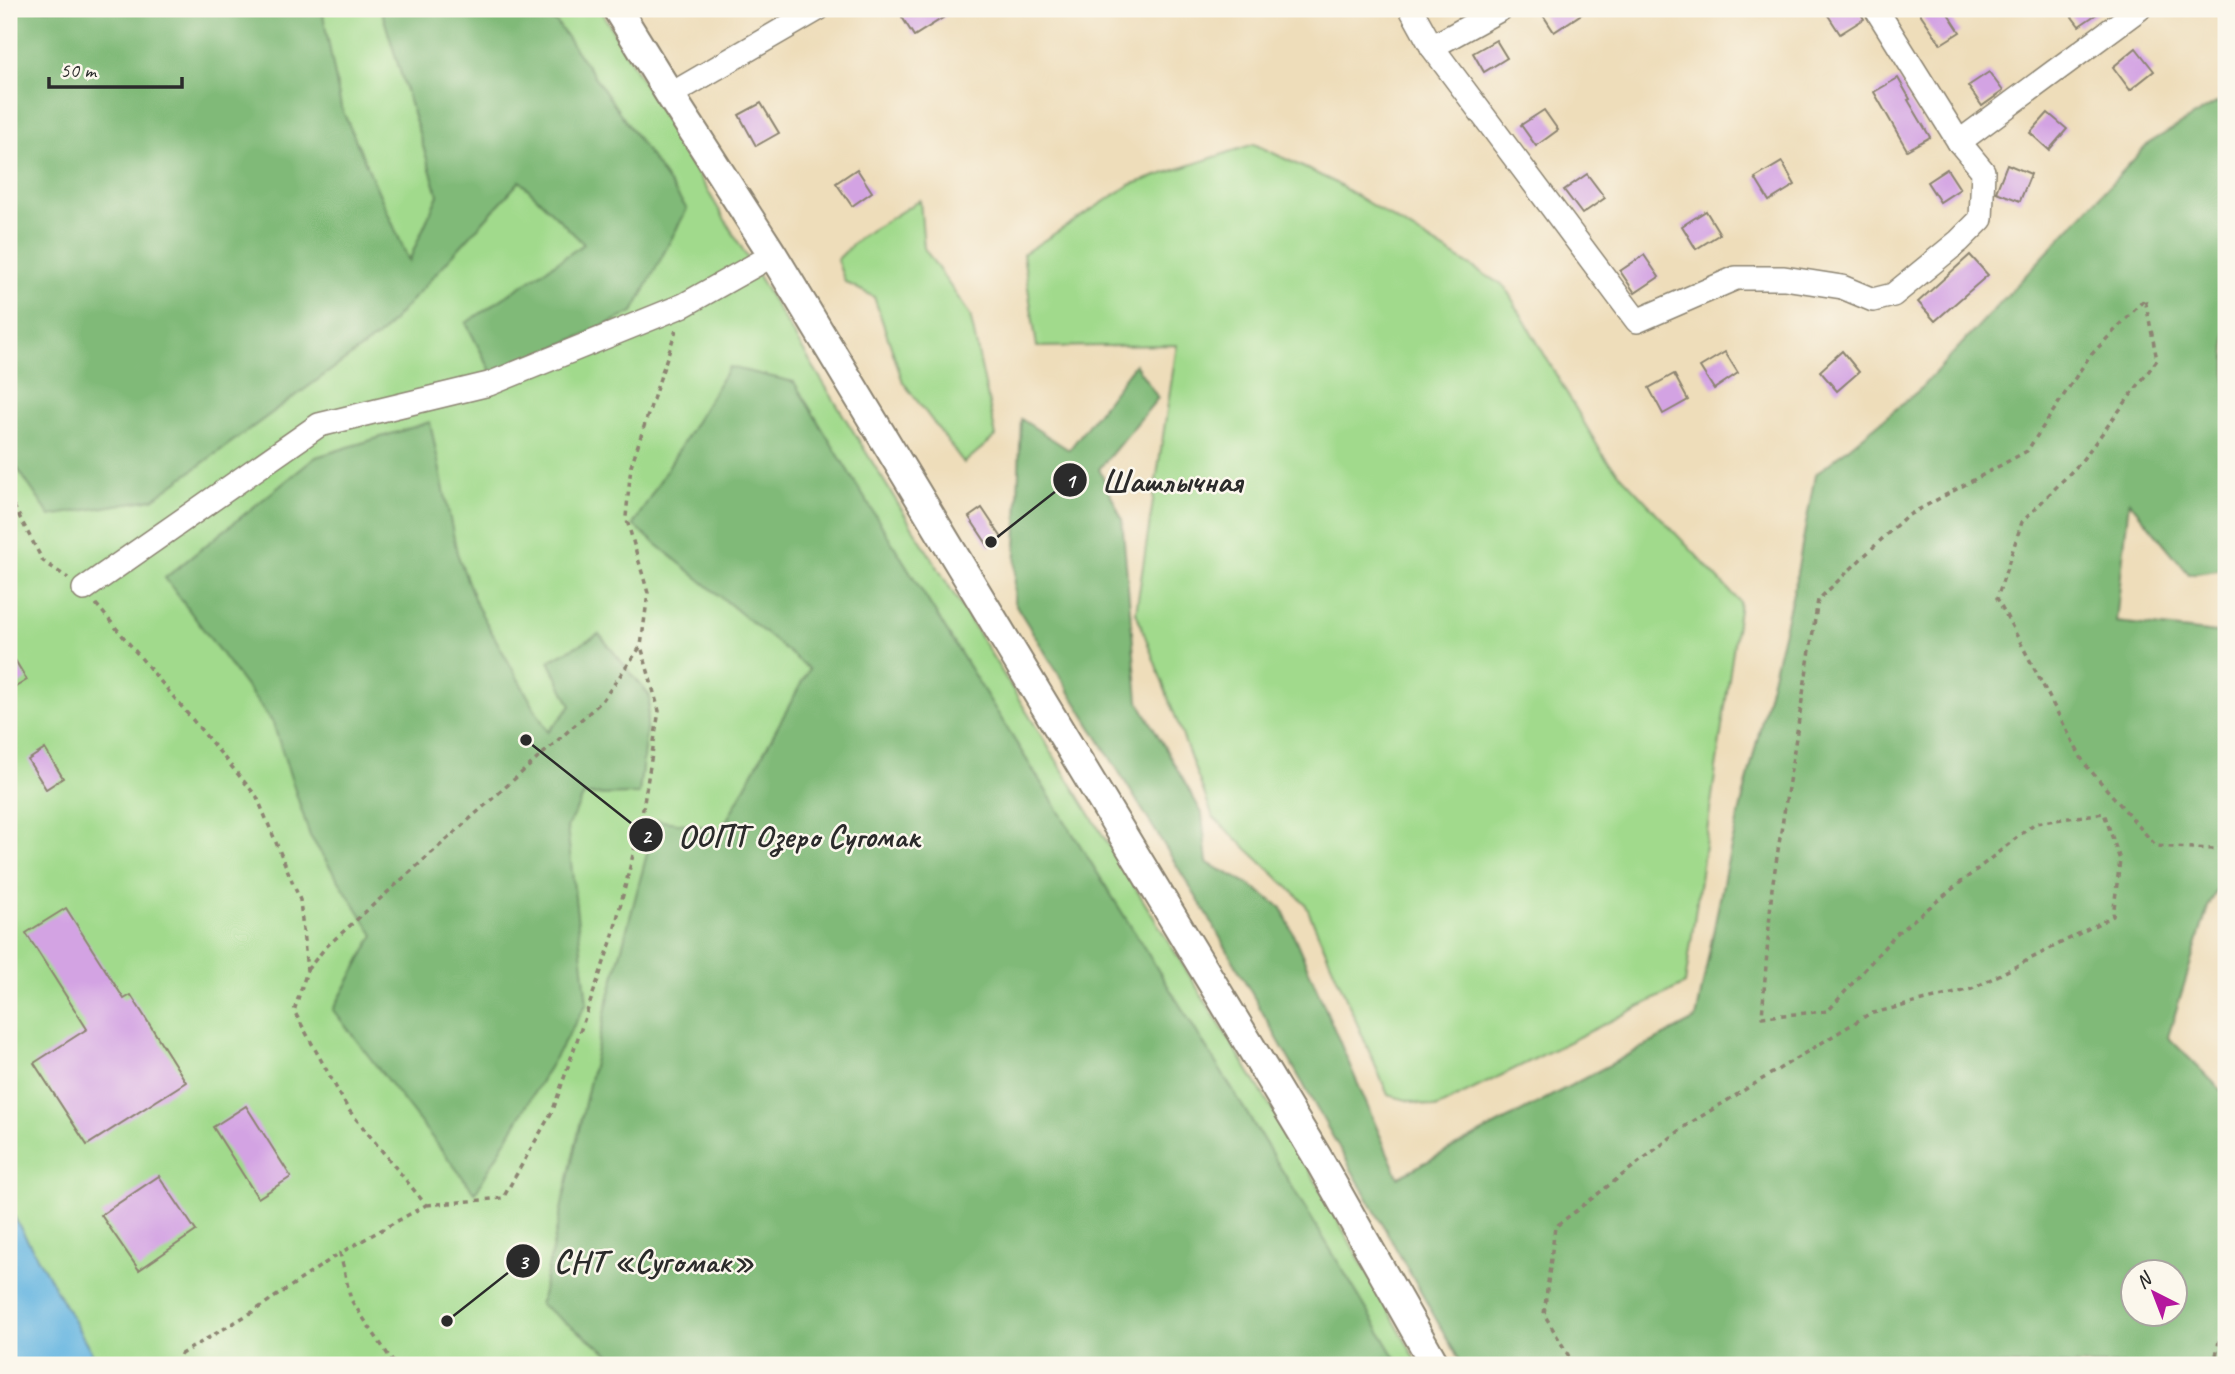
<svg xmlns="http://www.w3.org/2000/svg" width="2235" height="1374" font-family="Caveat,sans-serif">
	<rect width="100%" height="100%" fill="#fbf7ec"/>
	<filter id="ink" filterUnits="userSpaceOnUse"><feTurbulence type="fractalNoise" baseFrequency=".0143" numOctaves="2"/><feDisplacementMap in="SourceGraphic" scale="14" xChannelSelector="R" yChannelSelector="G"/><feConvolveMatrix kernelMatrix="1 2 1 2 8 2 1 2 1" color-interpolation-filters="sRGB"/></filter>
	<filter id="wash" filterUnits="userSpaceOnUse"><feTurbulence type="fractalNoise" baseFrequency=".00686" numOctaves="4" result="noise"/><feDisplacementMap in="SourceGraphic" scale="28" xChannelSelector="R" yChannelSelector="G"/><feGaussianBlur stdDeviation="1.57" result="paint"/><feColorMatrix in="noise" values="0 0 0 0 0 0 0 0 0 0 0 0 0 0 0 0 0 1.4 0 .05"/><feComposite in="paint" operator="in"/></filter>
	<g filter="url(#wash)">
		<rect width="100%" height="100%" fill="#eeddba"/>
		<g fill="#a1da8c" stroke="#66825c" stroke-width="2">
			<path d="M9,9h591l182,307 524,848 113,201h-1410z"/>
			<path d="M1254,144l78,37 173,106 99,170 136,145 -55,382 -249,124 -48,-13 -83,-192 -92,-86 -77,-205 41,-267 -140,2 -14,-93 107,-69z"/>
			<path d="M920,200l4,48 46,67 26,121 -32,27 -61,-81 -29,-85 -29,-15 -8,-22 22,-22z"/>
		</g>
		<g fill="#80ba78" stroke="#567252" stroke-width="2" fill-rule="evenodd">
			<path d="M9,9h313l19,98 68,154 29,-66 -57,-186h144l32,14 130,186 -54,103 -139,65 -28,-54 118,-79 -64,-63 -139,153 -228,165 -103,17 -41,-60z"/>
			<path d="M2226,97v472l-37,5 -60,-73 -13,121 110,12v239l-18,34 -40,130 58,58v270h-764l-254,-449 -194,-314 7,-183 48,31 66,-86 23,34 -59,71 23,50 16,181 64,113 5,50 40,20 35,25 116,269 298,-158 30,-151 68,-279 21,-114 103,-84 231,-248zM2176,1272v42h-42v-42z"/>
			<path d="M729,367l65,15c199,330 409,653 606,983h-775l-85,-61 67,-300 49,-184 66,9 87,-160 -176,-144z"/>
			<path d="M430,422l27,131 20,53 71,126 23,-26 -22,-45 50,-27 51,62 -11,98 -55,1 -17,32 20,176 -112,190 -142,-183 41,-75 -64,-99 -37,-113 -108,-145 151,-121z"/>
		</g>
		<path fill="#66b6e1" stroke="#487086" stroke-width="2" d="M9,1208l90,157h-90z"/>
		<g id="blocks">
			<g fill="#d3a3e3">
				<path d="M916,9h41l-43,27 -12,-19z"/>
				<path d="M1539,9h50l-35,23z"/>
				<path d="M1824,9h34l6,10 -24,15z"/>
				<path d="M1917,9h28l15,23 -19,12z"/>
				<path d="M2066,9h38l-25,17z"/>
				<path d="M1496,40l11,18 -23,14 -11,-19z"/>
				<path d="M2136,48l18,23 -24,19 -17,-23z"/>
				<path d="M1989,72l14,19 -21,15 -14,-20z"/>
				<path d="M1898,78l12,21 -2,1 22,37 -23,13 -33,-58z"/>
				<path d="M761,103l18,30 -23,13 -17,-31z"/>
				<path d="M1544,110l14,20 -22,16 -15,-21z"/>
				<path d="M2048,113l19,16 -18,21 -19,-17z"/>
				<path d="M1782,162l13,23 -26,16 -14,-23z"/>
				<path d="M2007,164l24,10 -11,27 -24,-9z"/>
				<path d="M857,169l15,23 -20,14 -16,-23z"/>
				<path d="M1947,169l13,20 -20,13 -13,-20z"/>
				<path d="M1587,174l18,24 -23,16 -18,-24z"/>
				<path d="M1706,211l14,23 -24,15 -14,-23z"/>
				<path d="M1644,255l15,22 -24,16 -15,-22z"/>
				<path d="M1970,255l18,20 -53,46 -17,-19z"/>
				<path d="M1842,351l17,21 -22,19 -17,-20z"/>
				<path d="M1725,352l13,21 -24,16 -14,-22z"/>
				<path d="M1674,374l14,26 -25,14 -14,-26z"/>
				<path d="M982,508l20,30 -13,9 -20,-30z"/>
				<path d="M9,650l18,30 -18,11z"/>
				<path d="M45,749l18,29 -17,11 -18,-29z"/>
				<path d="M66,908l58,91 7,-4 55,87 -99,63 -53,-82 53,-34 -61,-96z"/>
				<path d="M246,1106l45,71 -33,21 -45,-71z"/>
				<path d="M159,1176l37,55 -57,39 -38,-55z"/>
			</g>
		</g>
	</g>
	<g filter="url(#ink)">
		<use href="#blocks" fill-opacity="0" stroke="#8c8472" stroke-width="2"/>
		<g fill="none" stroke-linecap="round" stroke-linejoin="round">
			<g stroke="#8c8472" stroke-width="26">
				<g id="minor">
					<path d="M1411,9l21,38 205,274 99,-43h48l58,9 31,13 20,-5 66,-54 22,-22 2,-48 -24,-29 180,-133"/>
					<path d="M1876,9l83,133"/>
					<path d="M1432,47l69,-38"/>
					<path d="M670,95l148,-86"/>
					<path d="M84,589l235,-164 170,-41 195,-79 89,-50"/>
				</g>
			</g>
			<g stroke="#8c8472" stroke-width="32">
				<path id="major" d="M617,9l53,86 103,160 543,900 119,210"/>
			</g>
			<g stroke="#8c8472" stroke-width="3.5" stroke-dasharray="5 5" stroke-linecap="butt">
				<path d="M9,497l34,64 25,17"/>
				<path d="M96,604l161,193 43,103 7,71 -13,40 54,98 78,96 -86,48 11,47 44,65"/>
				<path d="M307,970l19,-23 276,-246 39,-55 7,-53 -22,-76 5,-51 45,-136"/>
				<path d="M427,1205l76,-7 50,-88 59,-171 28,-112 19,-116 -18,-65"/>
				<path d="M179,1365l2,-11 73,-43 86,-58"/>
				<path d="M1574,1365l-30,-51 11,-87 132,-102 182,-111 103,-25 141,-73 7,-56 -16,-47 -69,10 -139,111 -68,77 -66,6 10,-129 46,-288 87,-83 122,-66 62,-94 56,-58 12,61 -77,103 -58,59 -25,76 87,165 72,83 59,3 11,-3"/>
				<path d="M2214,1365l12,-57"/>
			</g>
			<use href="#minor" stroke="#fff" stroke-width="23"/>
			<use href="#major" stroke="#fff" stroke-width="28"/>
		</g>
	</g>
	<path fill="none" stroke="#2b2b2b" stroke-width="2.5" d="M991 542L1070 480M526 740L646 835M447 1321L523 1261"/>
	<g fill="#2b2b2b" stroke="#fbf7ec" stroke-width="2.5">
		<circle cx="991" cy="542" r="7"/>
		<circle cx="526" cy="740" r="7"/>
		<circle cx="447" cy="1321" r="7"/>
		<circle cx="1070" cy="480" r="18"/>
		<circle cx="646" cy="835" r="18"/>
		<circle cx="523" cy="1261" r="18"/>
	</g>
	<g font-size="21" text-anchor="middle" font-weight="bold" fill="#fff">
		<text x="1070" y="488">1</text>
		<text x="646" y="843">2</text>
		<text x="523" y="1269">3</text>
	</g>
	<g font-size="32" text-anchor="middle" font-weight="bold" fill="#2b2b2b" stroke="#fbf7ec" stroke-width="5" stroke-linejoin="round" paint-order="stroke">
		<text x="1172" y="492">Шашлычная</text>
		<text x="799" y="847">ООПТ Озеро Сугомак</text>
		<text x="654" y="1272">СНТ «Сугомак»</text>
	</g>
	<rect width="2235" height="1374" fill="none" stroke="#fbf7ec" stroke-width="35"/>
	<g transform="translate(2154 1293) rotate(318)"><circle r="33" fill="#fbf7ec" stroke="#a8a59f" stroke-width="2"/>
	<path d="M0-5L12 26L0 18L-12 26Z" fill="#b5179e"/>
	<text y="-10" font-size="19" font-weight="bold" text-anchor="middle" fill="#2b2b2b">N</text>
	</g>
	<path d="M49 77v10h133v-10" fill="none" stroke="#2b2b2b" stroke-width="3.5"/>
	<text x="60" y="77" font-size="21" fill="#2b2b2b" stroke="#fbf7ec" stroke-width="5" paint-order="stroke">50 m</text>
</svg>
